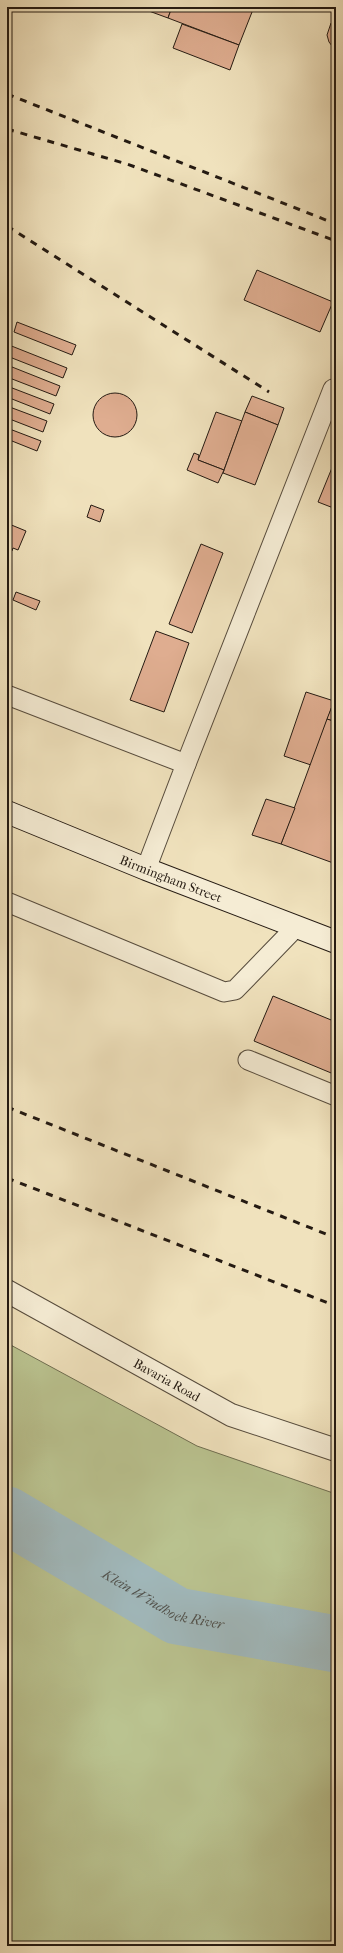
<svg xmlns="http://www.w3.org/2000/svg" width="343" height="1953" font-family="'IM FELL French Canon',serif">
	<rect width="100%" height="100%" fill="#f0e2bd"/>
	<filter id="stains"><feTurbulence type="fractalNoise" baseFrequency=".005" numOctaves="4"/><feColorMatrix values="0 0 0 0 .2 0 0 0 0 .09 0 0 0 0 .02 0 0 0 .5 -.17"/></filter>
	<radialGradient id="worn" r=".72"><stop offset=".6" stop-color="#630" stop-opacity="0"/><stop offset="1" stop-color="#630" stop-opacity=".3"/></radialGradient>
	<path fill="#bac390" stroke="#6f6e51" d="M7,1343l190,103 139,48v452h-329z"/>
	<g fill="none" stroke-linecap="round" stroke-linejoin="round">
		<path stroke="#a1babe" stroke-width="57" id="s1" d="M7,1515l170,101 159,28"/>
	</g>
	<g fill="#dfad90" stroke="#241a12">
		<path d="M138,7h34l-4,11z"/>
		<path d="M172,7h82l-15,38 -71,-27z"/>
		<path d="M336,18v33l-7,-9 -2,-7 4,-12z"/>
		<path d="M182,24l57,21 -9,25 -57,-22z"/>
		<path d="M257,270l76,32 -13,30 -76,-32z"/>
		<path d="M17,322l59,23 -4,10 -58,-23z"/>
		<path d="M9,345l58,23 -4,10 -56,-22z"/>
		<path d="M7,365l53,21 -4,10 -49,-19z"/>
		<path d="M7,386l47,18 -4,10 -43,-17z"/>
		<circle cx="115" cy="415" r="22"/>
		<path d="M252,396l32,12 -6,17 -33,-13z"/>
		<path d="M7,406l40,15 -4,11 -36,-14z"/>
		<path d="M216,412l26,9 -18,49 -26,-10z"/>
		<path d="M245,412l33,13 -23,60 -32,-12z"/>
		<path d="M7,428l34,13 -4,10 -30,-12z"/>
		<path d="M194,453l5,2 -1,5 26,10 -6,13 -31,-13z"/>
		<path d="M336,458v51l-18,-7z"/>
		<path d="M91,505l13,5 -4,12 -13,-5z"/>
		<path d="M9,524l17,7 -8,19 -5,-2 -1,3 -5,-2v-22z"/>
		<path d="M201,544l22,9 -31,80 -23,-9z"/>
		<path d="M16,592l24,9 -4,9 -23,-10z"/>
		<path d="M156,631l33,12 -25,69 -34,-12z"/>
		<path d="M306,692l28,9 -23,64 -27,-9z"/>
		<path d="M336,696v26l-9,-3z"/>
		<path d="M327,719l9,3v142l-55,-20z"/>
		<path d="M266,799l29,9 -14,36 -29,-9z"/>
		<path d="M273,996l63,26v53l-82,-34z"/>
	</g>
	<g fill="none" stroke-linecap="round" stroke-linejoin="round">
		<g stroke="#574c3d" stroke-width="21">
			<g id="lane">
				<path d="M7,695l179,69 -40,105"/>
				<path d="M186,764l147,-375"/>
				<path d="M7,902l217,90 11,-2 61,-63"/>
				<path d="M248,1060l88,36"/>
			</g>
		</g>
		<g stroke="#574c3d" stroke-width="24">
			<g id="street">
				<path id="s2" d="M7,1291l224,124 105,35"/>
			</g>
		</g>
		<g stroke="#241a12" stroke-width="24">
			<g id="secondary">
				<path id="s3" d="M7,812l139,57 190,73"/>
			</g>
		</g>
		<use href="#lane" stroke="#f5ecd4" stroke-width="19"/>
		<use href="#street" stroke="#f5ecd4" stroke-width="22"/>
		<use href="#secondary" stroke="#f5ecd4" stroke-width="22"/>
		<g stroke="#241a12" stroke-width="3" stroke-dasharray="7 7" stroke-linecap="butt">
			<path d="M7,94l329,130"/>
			<path d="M7,129l120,35 209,77"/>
			<path d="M7,226l262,166"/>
			<path d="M7,1107l329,131"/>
			<path d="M7,1178l329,128"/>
		</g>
	</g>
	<g text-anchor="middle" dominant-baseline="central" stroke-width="3.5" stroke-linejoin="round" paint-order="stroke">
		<g font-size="13" fill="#241a12" stroke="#f5ecd4">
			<text stroke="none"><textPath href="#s3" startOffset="177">Birmingham Street</textPath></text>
			<text stroke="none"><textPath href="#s2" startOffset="183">Bavaria Road</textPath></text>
		</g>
		<g font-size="14" font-style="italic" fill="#50524e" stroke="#f5ecd4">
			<text stroke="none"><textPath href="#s1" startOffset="179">Klein Windhoek River</textPath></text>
		</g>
	</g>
	<rect width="343" height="1953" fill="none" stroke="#f0e2bd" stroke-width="24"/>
	<rect x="8" y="8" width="327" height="1937" fill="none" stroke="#241a12" stroke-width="2"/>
	<rect x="12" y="12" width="319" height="1929" fill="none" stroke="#241a12"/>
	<rect width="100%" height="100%" filter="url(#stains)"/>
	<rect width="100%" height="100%" fill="url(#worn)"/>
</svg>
